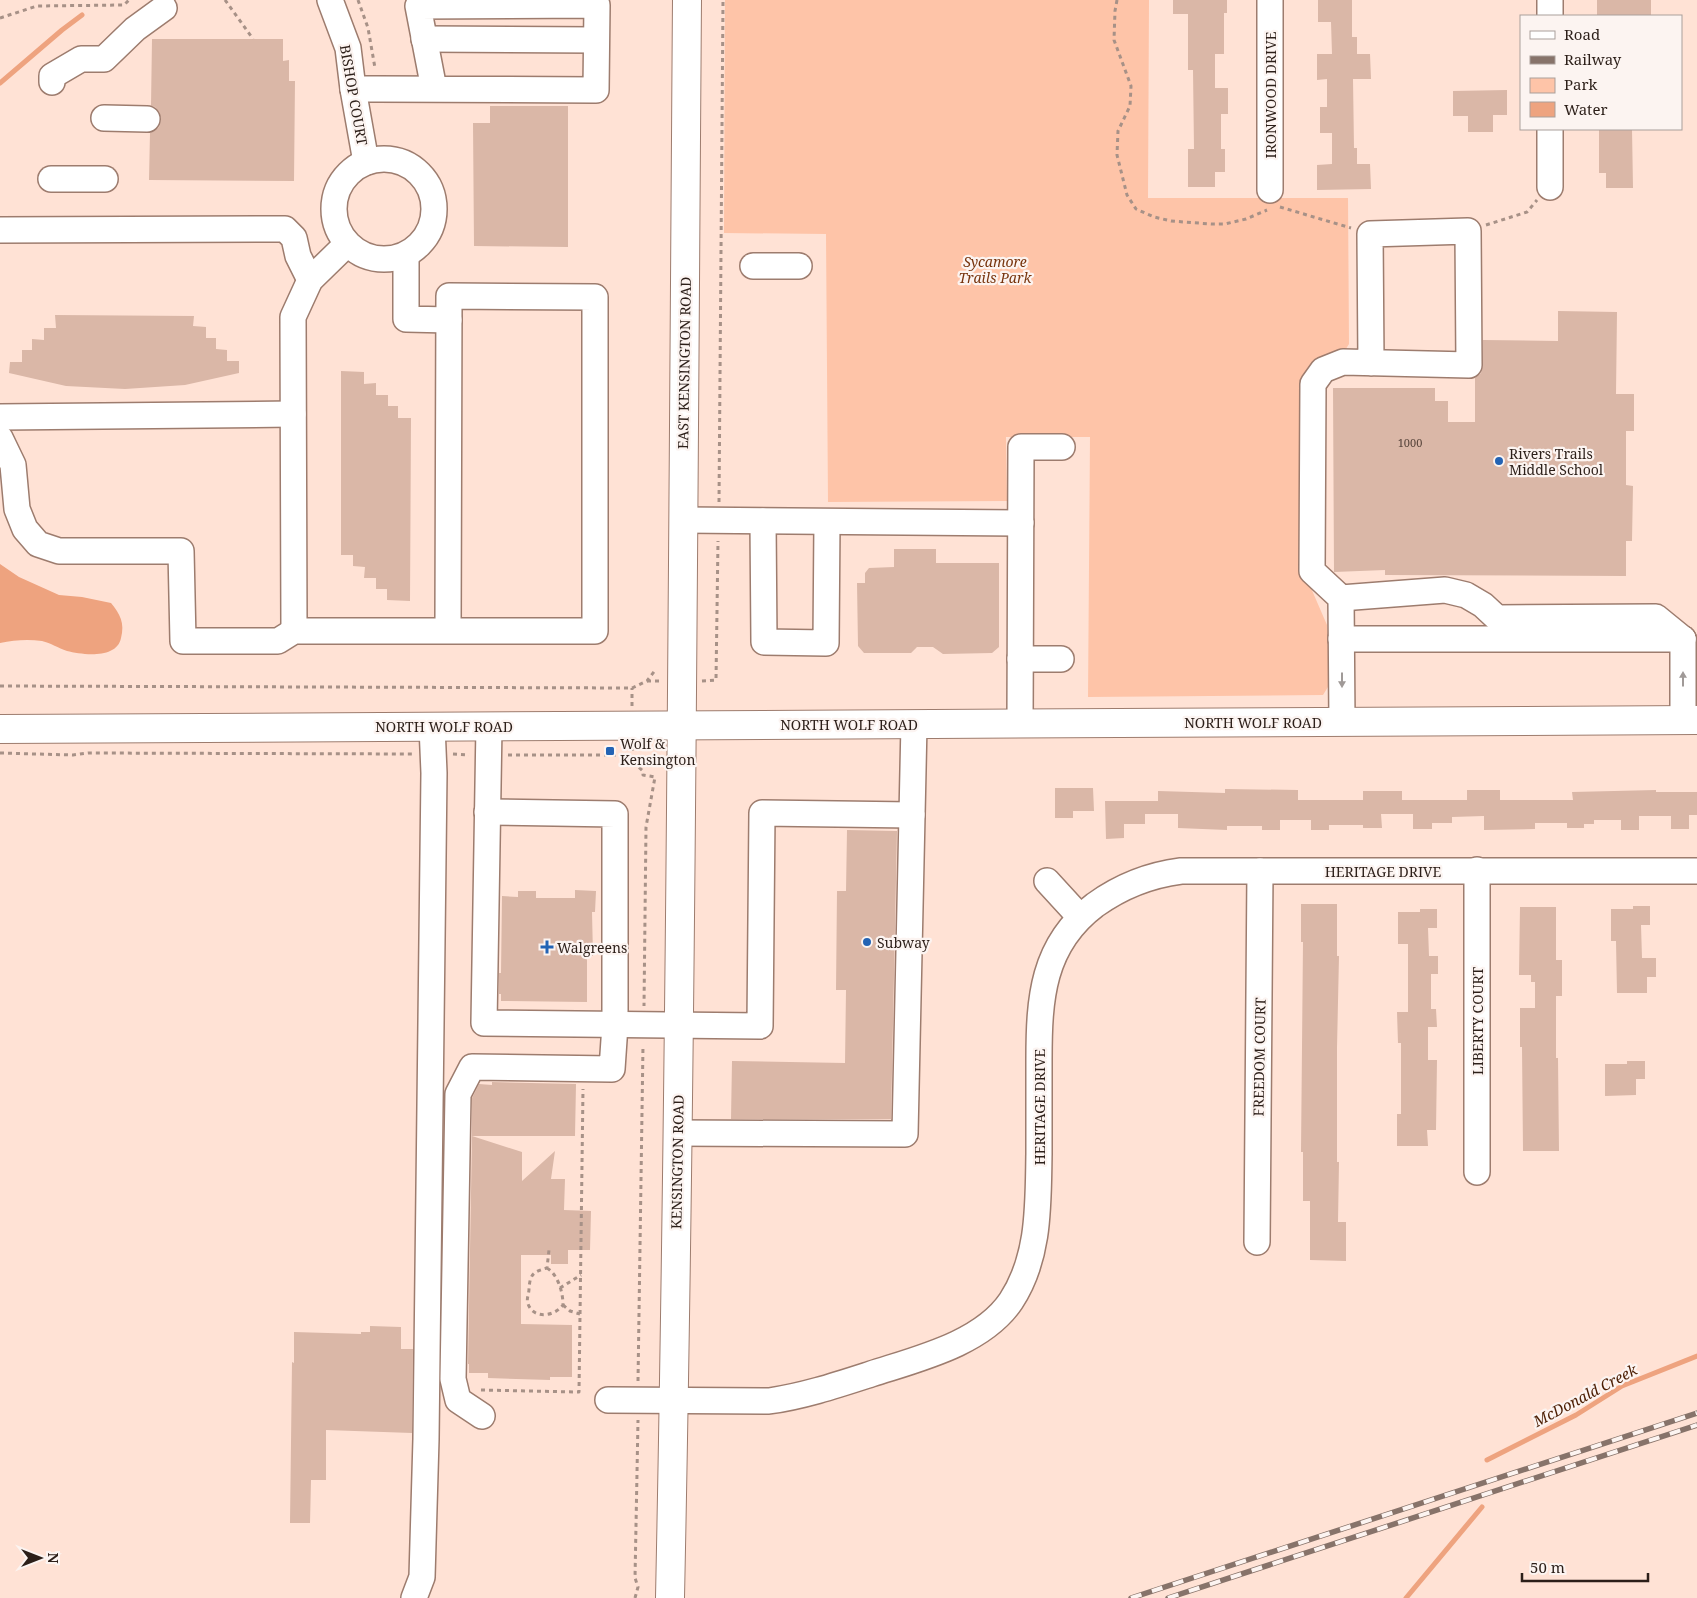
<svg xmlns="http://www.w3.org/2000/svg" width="1697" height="1598" font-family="'Noto Serif',serif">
	<rect width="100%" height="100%" fill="#ffe2d5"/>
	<path fill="#fec4a8" d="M725,0h424l-1,198h200l1,146 -5,8 -15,5 -28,208 26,60 3,24 1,33 -8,13 -235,2 2,-260h-84l1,64 -179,1 -2,-268 -102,-1z"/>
	<path fill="#eea37f" d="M0,564l19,13 40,18 23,2 29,6c9,11 14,20 10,35 -4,21 -38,17 -54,13 -9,-3 -16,-8 -25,-10 -14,-2 -28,-1 -42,2z"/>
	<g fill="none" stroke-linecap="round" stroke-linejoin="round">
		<g stroke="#eea37f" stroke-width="5">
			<path d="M0,83l62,-53 20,-15"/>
			<path d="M1487,1460l89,-45 46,-29 75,-30"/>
			<path d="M1406,1598l76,-91"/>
		</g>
	</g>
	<g fill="#dab7a7">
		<path d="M1173,0h54v13h-3v41h-9v34h13v26h-7v35h4v23h-10v15h-27v-38h6l-1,-79h-5v-56h-15z"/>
		<path d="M1318,0h34v37h5v17h13l1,25h-18l1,69h3v16h13l1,25 -54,1v-25l15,-1v-31h-12v-26h7v-28l-10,1v-26h15l-1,-32h-13z"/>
		<rect x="1597" y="0" width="54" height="16"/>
		<path d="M152,39h131v22l6,-1v21h6l-1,100 -145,-1 1,-47 9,-6 2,-7 -2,-8 -4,-5 -4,-1z"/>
		<path d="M1507,90v25h-14v17h-25v-16h-15v-25z"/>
		<path d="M490,106h78v141l-94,-1 -1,-123h17z"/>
		<path d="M1599,129h33l1,59h-27v-15h-7z"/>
		<path d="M1558,311l59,1 -1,82h18v37h-8v54l7,1 -1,55h-6v35l-241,-1v-5l-51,2 -1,-184h102v13h13v21h27v-44l6,-5 2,-8v-25l75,1z"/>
		<path d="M55,315l139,1 -1,10 13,1v11h10v11l11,1v11h12v12l-54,12 -60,4 -59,-3 -57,-13 1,-11h12v-12h10v-11l12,1v-12h12z"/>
		<path d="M341,371l23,1v12l12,-1v12h12v11h10v12h13l-1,183 -23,-1v-11h-11v-11h-12l1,-11 -12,-1v-11h-12z"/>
		<path d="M894,549h42v14h63v84l-7,6 -49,1 -10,-7h-16l-6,6h-47l-6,-7 -1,-63h8v-10l4,-5 25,-1z"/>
		<path d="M1055,788h38l1,23h-21v7h-18z"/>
		<path d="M1225,789l73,1v10h65v-9h39v9h65v-10h33v10h73l-1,-8 84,-2v2h41v23h-8v14h-18v-13h-32v14h-18v-10h-27v4h-10v4h-17v-5h-32v6l-51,1v-14l-32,1v6h-20v6h-19v-15h-32l1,14h-19v-3h-34v5h-18v-10h-31v10h-18v-4h-35v4l-49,-2v-14h-33v10h-21v14l-18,1 -1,-38h53v-10l67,2z"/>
		<path d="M847,830l50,1 -6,288h-160l1,-58 113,2 1,-73h-10l1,-99h9z"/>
		<path d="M575,890l21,1 -1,21h-3l1,44h-6v46l-86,-1v-7h-2v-21h2l1,-77 16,1v-6h18v7h39z"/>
		<path d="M1301,904h36v52h2l-2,92v114h2l-1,60h8v39l-36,-1v-59h-7v-49h-2l2,-210h-2z"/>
		<path d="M1633,906h17v19h-9l1,33h14v19h-9v16h-30l-1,-52h-5v-32h22z"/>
		<path d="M1520,907h36v53h6v36h-6v62h2l1,93h-36l-1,-104h-2v-39h15v-26h-4v-7h-12z"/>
		<path d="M1420,909h17v19h-9l1,28h9v18h-7v35h5l1,18h-9v33h9l-1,70h-9l1,16h-31v-32h4v-71h-3l-1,-31h11v-68h-10v-32h22z"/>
		<path d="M1627,1061h18v18h-9v16l-31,1v-32h22z"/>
		<path d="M492,1082l84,2 -1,52h-103v-38l7,-14 13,1z"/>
		<path d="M472,1136l50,16v29l33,-30 -4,28h14l-1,31 27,1 -1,39h-22v14h-17v-9h-30v69l51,1v52h-22v3l-62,-2v-5h-19v-9h-1z"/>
		<path d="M370,1326l31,1v22h12l-1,84 -86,-3v50h-15l-1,43h-20l2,-161 2,1v-31l67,2v-2h9z"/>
	</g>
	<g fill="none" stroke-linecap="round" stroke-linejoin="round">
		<g stroke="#9d7c6e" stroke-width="28">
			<g id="minor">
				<path d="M330,0l18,48 5,41 13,73"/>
				<path d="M1550,0v16"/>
				<path d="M424,39l172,1"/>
				<path d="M52,82v-6l29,-17h23l31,-30 29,-21"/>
				<path d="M353,89h24l219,1 1,-85 -179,1 16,83"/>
				<path d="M104,118l43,1"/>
				<path d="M1550,129v58"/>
				<circle cx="384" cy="209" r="50"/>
				<path d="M51,179h54"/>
				<path d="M1270,190v-190"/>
				<path d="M0,230l285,-1 9,9 4,18 12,24"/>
				<path d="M406,255v64l43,1"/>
				<path d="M753,266h46"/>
				<path d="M0,417l293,-3"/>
				<path d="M0,438l13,27 4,44 8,20 13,15 21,7h122l2,90h95l16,-10h301v-334l-146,-1 -1,334"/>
				<path d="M683,520l338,3"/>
				<path d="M763,521l1,121 62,1 1,-121"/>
				<path d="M1341,598l104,-8 21,5 17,10 14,13 159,-1 27,22"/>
				<path d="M294,631l-1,-314 17,-37 37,-36"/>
				<path d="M1341,639h342"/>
				<path d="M1683,639v81"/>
				<path d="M1020,659h41"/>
				<path d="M1342,722l-1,-124 -29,-27 1,-187 10,-14 20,-8 126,3 -1,-134 -98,3 1,129"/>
				<path d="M1020,724l1,-277h41"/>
				<path d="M489,726l-5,297 276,3 2,-213 150,2"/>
				<path d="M1047,881l33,36"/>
				<path d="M677,1133l228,1 9,-410"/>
				<path d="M1477,1172v-302"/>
				<path d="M1257,1242l3,-371"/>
				<path d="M608,1400l161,1c35,-5 68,-16 102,-27 46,-15 111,-30 140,-73 29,-44 27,-97 28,-147 0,-32 0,-63 0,-94 0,-61 3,-115 56,-155 25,-18 55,-30 86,-34h516"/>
				<path d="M482,1416l-24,-16 -5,-21 5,-285 14,-27 140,2 3,-44v-211l-128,-2"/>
				<path d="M414,1598l8,-21 4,-138 8,-666 -2,-47"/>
			</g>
		</g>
		<g stroke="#9d7c6e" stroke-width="30">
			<g id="major">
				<path d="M0,729l1697,-9"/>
				<path d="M670,1598c11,-533 13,-1065 17,-1598"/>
			</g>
		</g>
		<g stroke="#a79187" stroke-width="3" stroke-dasharray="4 4" stroke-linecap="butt">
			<path d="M225,0l28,39"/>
			<path d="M358,0l10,28 7,40"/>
			<path d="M1117,0l-2,11 -1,29 17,46 -1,20 -12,25 -1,24 10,40 9,14 18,8 17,4 40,3h14l21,-5 21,-9"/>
			<path d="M0,18l37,-12 87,-1 5,-5"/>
			<path d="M1280,207l71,21"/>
			<path d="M1486,225l41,-13 10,-12"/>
			<path d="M719,502l4,-502"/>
			<path d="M647,681h14"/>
			<path d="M702,681l14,-1 2,-139"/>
			<path d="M0,686l632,2 15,-7 9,-12"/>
			<path d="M632,706v-18"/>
			<path d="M0,753l73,2 15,-2 326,1"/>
			<path d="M453,754l16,1"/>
			<path d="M508,755h108l16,4v2l11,10v4l12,2 -9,50 -2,179"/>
			<path d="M632,759v-12"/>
			<path d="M547,1268c11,7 16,24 16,37 -8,11 -29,15 -35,-1 -2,-5 1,-10 1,-15 1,-15 4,-17 18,-21l2,-18"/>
			<path d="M560,1288l21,-13"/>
			<path d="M563,1305l7,6 10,3"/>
			<path d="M638,1381l5,-336"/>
			<path d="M481,1390l98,2 4,-303"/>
			<path d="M635,1598l3,-11 -3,-9 3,-158"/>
		</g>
		<use href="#minor" stroke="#fff" stroke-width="25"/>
		<use href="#major" stroke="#fff" stroke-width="28"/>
		<g stroke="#87736a" stroke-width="5.5">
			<g id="rail">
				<path d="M1131,1598l566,-185"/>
				<path d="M1168,1598l529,-173"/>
			</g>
		</g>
		<use href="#rail" stroke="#fcf4f1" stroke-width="4" stroke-dasharray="11" stroke-linecap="butt"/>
	</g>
	<defs><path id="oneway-solid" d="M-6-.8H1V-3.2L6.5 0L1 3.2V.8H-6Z" transform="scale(1.25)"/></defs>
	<g fill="#a09a98">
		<use href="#oneway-solid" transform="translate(1683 679) rotate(-90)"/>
		<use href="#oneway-solid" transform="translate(1342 680) rotate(90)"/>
	</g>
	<g fill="#2363b4" stroke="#fcf4f1" stroke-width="2">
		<circle cx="1499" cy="461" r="5"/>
		<rect x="605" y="746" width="10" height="10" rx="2.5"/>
		<circle cx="867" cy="942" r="5"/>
		<path d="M544.5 939.5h5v5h5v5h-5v5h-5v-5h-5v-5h5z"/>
	</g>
	<g text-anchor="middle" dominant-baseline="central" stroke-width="4.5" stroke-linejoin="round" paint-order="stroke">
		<g font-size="11" fill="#58453c">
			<text x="1410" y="442">1000</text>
		</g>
		<g font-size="14" fill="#2c1f19" stroke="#fcf4f1">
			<text transform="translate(354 95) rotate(80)">BISHOP COURT</text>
			<text transform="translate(1270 95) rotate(-90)">IRONWOOD DRIVE</text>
			<text transform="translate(684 363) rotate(-89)">EAST KENSINGTON ROAD</text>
			<text x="1253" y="722">NORTH WOLF ROAD</text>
			<text x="849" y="724">NORTH WOLF ROAD</text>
			<text x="444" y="726">NORTH WOLF ROAD</text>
			<text x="1383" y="871">HERITAGE DRIVE</text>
			<text transform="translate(1477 1021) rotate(-90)">LIBERTY COURT</text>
			<text transform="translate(1259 1057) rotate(-89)">FREEDOM COURT</text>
			<text transform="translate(1039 1107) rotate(-90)">HERITAGE DRIVE</text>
			<text transform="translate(677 1162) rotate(-89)">KENSINGTON ROAD</text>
		</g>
		<g font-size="14" font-style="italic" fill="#78350e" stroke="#fcf4f1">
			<text x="995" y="261">Sycamore<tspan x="995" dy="16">Trails Park</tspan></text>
		</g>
		<g font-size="14" fill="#2c1f19" stroke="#fcf4f1" text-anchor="start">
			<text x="1509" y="453">Rivers Trails<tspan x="1509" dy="16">Middle School</tspan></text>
			<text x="620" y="743">Wolf &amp;<tspan x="620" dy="16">Kensington</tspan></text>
			<text x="877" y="942">Subway</text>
			<text x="557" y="947">Walgreens</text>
		</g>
		<g font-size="15" font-style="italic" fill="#4c1e03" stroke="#fcf4f1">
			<text transform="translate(1585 1395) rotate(-28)">McDonald Creek</text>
		</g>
	</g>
	<rect x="1520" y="15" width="162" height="115" fill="#fcf4f1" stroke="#a99f9b"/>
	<rect x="1530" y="31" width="25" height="8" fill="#ffffff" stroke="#a99f9b"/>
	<text x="1564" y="40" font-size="15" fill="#2c1f19">Road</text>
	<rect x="1530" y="56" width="25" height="8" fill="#87736a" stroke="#a99f9b"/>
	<text x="1564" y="65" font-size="15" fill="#2c1f19">Railway</text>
	<rect x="1530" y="78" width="25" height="15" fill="#fec4a8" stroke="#a99f9b"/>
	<text x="1564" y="90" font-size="15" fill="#2c1f19">Park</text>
	<rect x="1530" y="102" width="25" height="15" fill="#eea37f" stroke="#a99f9b"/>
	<text x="1564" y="115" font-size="15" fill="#2c1f19">Water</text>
	<g transform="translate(40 1558) rotate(90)" stroke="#fcf4f1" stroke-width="4" paint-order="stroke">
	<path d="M0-4L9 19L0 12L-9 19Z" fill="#2c1f19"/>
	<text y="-8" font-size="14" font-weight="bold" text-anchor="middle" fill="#2c1f19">N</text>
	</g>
	<path d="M1522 1573v8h126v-8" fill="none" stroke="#2c1f19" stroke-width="2.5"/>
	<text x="1530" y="1573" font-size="15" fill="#2c1f19" stroke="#fcf4f1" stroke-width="4" paint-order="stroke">50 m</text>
</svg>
